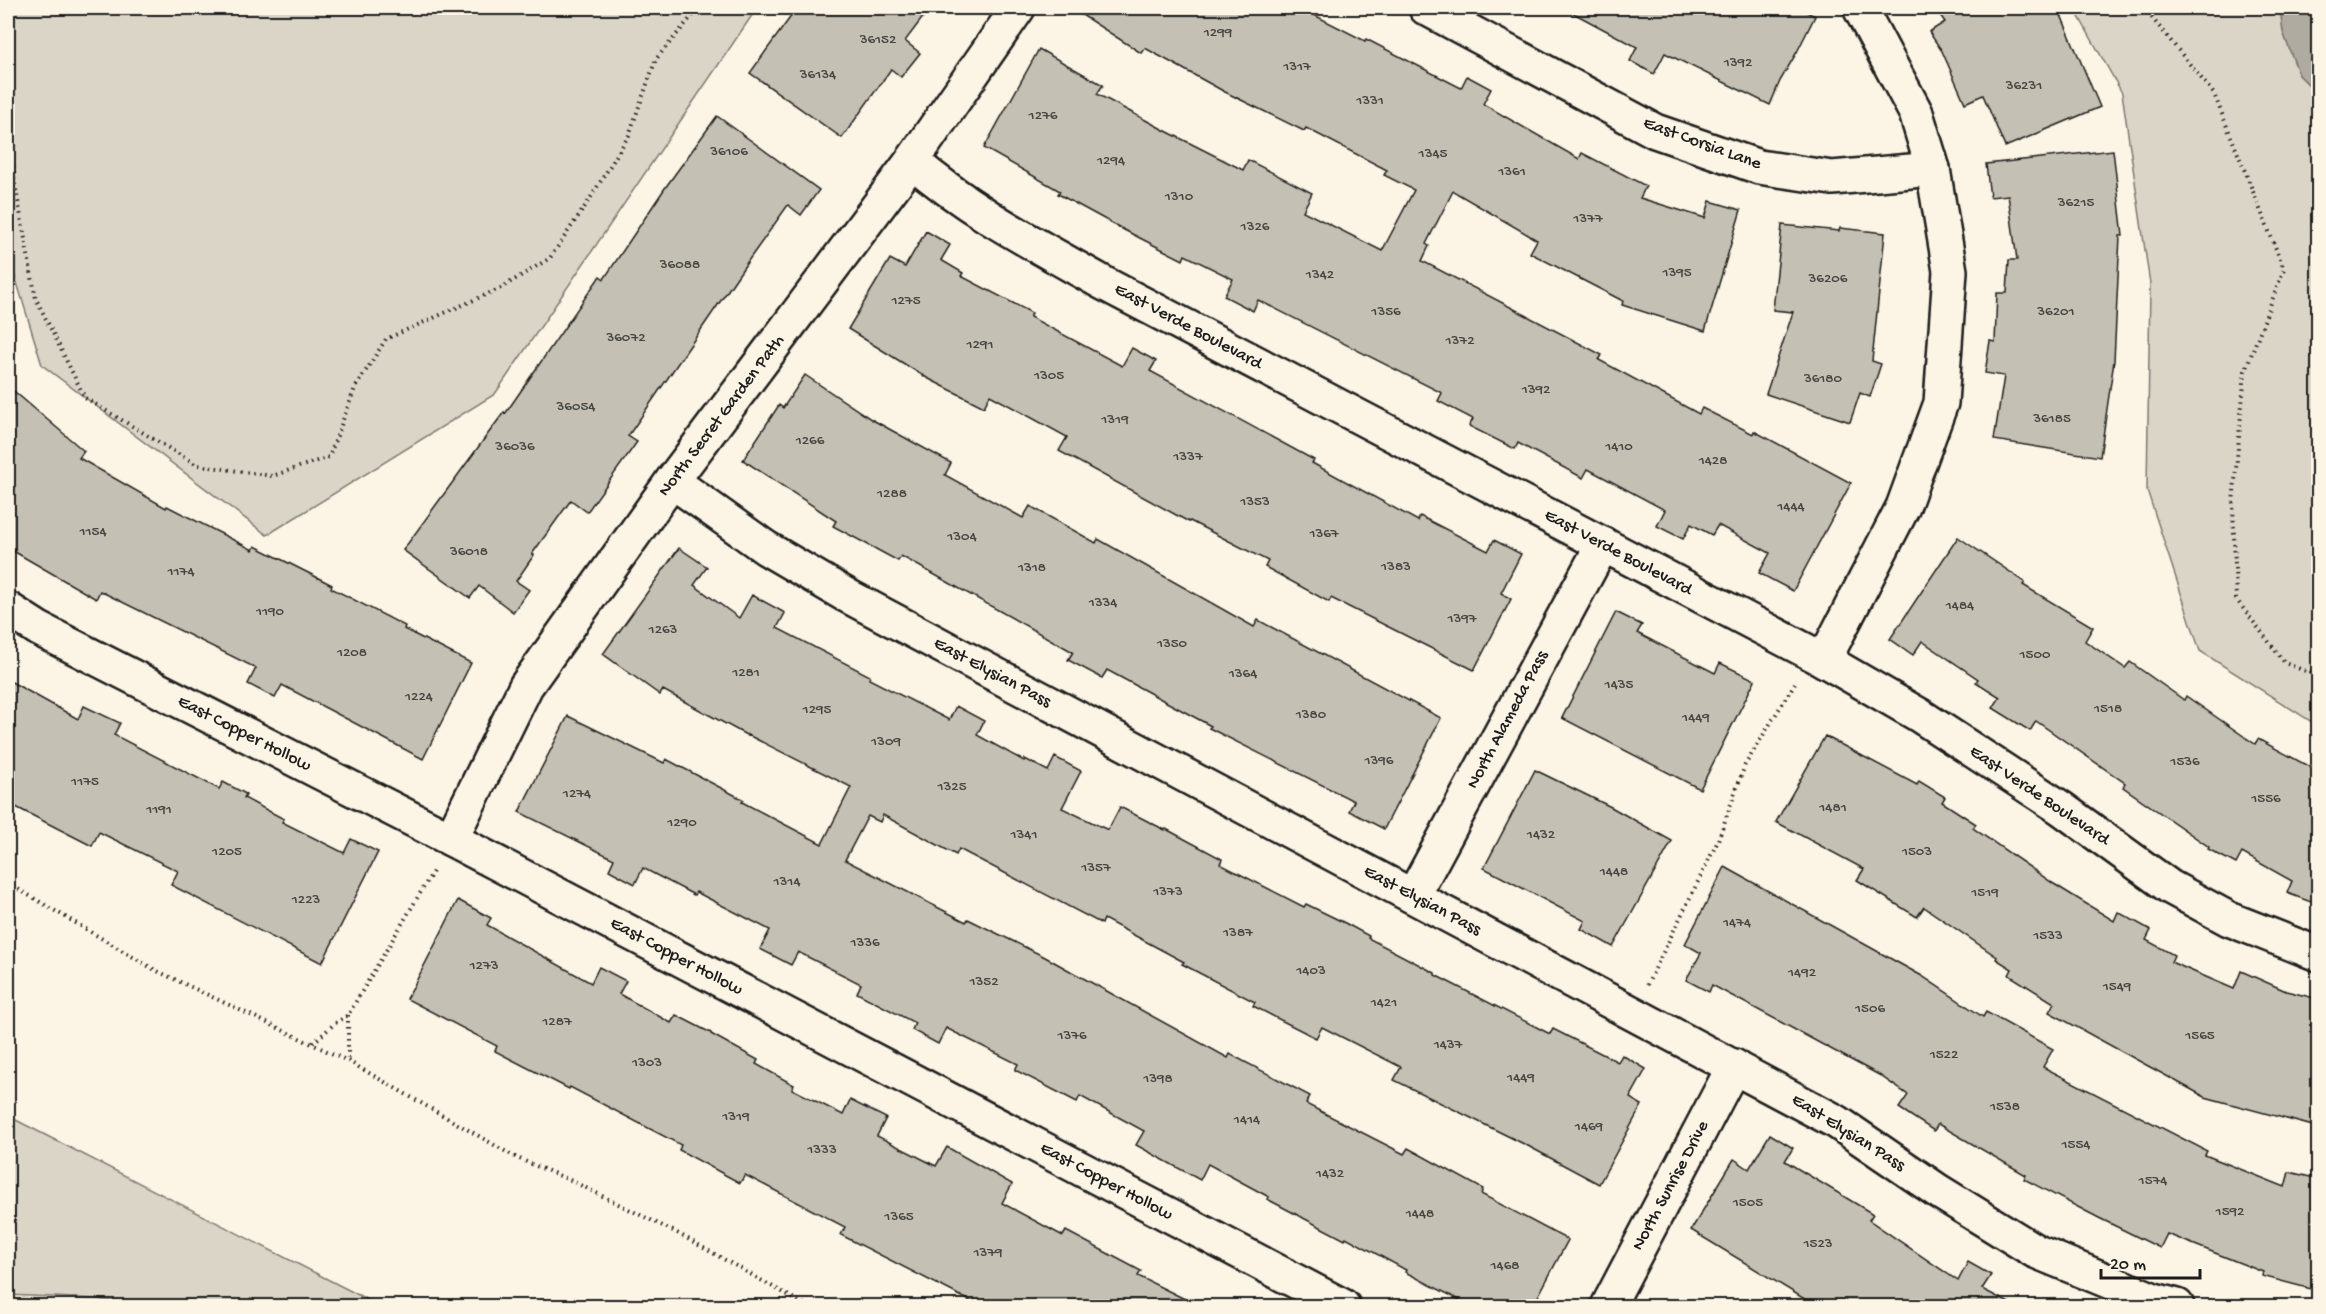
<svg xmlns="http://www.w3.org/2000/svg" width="2326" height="1314" font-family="'Gochi Hand',sans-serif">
	<rect width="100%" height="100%" fill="#fcf5e5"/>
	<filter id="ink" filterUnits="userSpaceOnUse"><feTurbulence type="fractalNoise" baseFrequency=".0167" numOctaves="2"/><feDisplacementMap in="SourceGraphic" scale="12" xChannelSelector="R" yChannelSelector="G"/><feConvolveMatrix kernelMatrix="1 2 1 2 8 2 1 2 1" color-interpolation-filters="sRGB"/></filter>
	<g filter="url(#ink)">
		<g fill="#dbd5c8" stroke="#7c7872" stroke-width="1.5">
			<path d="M8,8h749l-262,386 -228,141 -225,-170 -34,-112z"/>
			<path d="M2074,8h244v718l-118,-75 -53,-161 3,-206 -28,-191z"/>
			<path d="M8,1116l372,190h-231l-52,-7 -89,-4z"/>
		</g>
		<path fill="#b0aba1" stroke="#75726c" stroke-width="1.5" d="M2280,8h38v86l-19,-19 -16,-43z"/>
		<g fill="#c4c0b3" stroke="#1c1c1c" stroke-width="1.5">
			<path d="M797,8h133l-25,33 15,12 -19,24 -10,-8 -49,69 -92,-65z"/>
			<path d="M1071,8h247l-4,7 51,26 1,-2 95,49 6,-12 24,13 -8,15 96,55 3,-6 64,33 -6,12 65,20 5,-17 31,9 -36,121 -83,-26 1,-4 -93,-48 7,-13 -84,-49 -27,53 3,2 -7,15 180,94 -3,5 100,54 3,-6 51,26 1,-3 97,52 -58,108 -34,-18 11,-20 -52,-28 -6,10 -21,-11 -8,15 -26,-13 8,-16 -77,-41 -5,9 -65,-35 -3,6 -46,-23 4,-7 -35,-18 4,-8 -184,-93 -5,11 -29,-15 9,-17 -48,-24 -2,5 -57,-29 -68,-37 2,-3 -76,-43 55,-99 64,36 -6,9 67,36 79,40 5,-10 64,33 -9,18 79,40 32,-61 -30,-15 3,-5 -81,-42 -2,3 -79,-39 -80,-44 -4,5z"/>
			<path d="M1564,8h235l16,8 -18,36 -17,29 -10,24 -105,-52 -11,21 -24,-13 7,-14z"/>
			<path d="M1935,8h123l42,99 -95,40 -22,-52 -18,8 -23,-52 -13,-19 16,-10z"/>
			<path d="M717,116l102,74 -18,25 -13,-10 -40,56 -120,175 9,6 -50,70 -16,-12 -39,54 2,1 -18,26 13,9 -16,22 -34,-26 -9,12 -67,-48 101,-138 1,2 95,-138 4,3 61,-91z"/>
			<path d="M2113,150l10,86h-3l-6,125 -14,96 -106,-17 10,-64 -19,-3 5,-32 5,1 2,-49h10l2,-33h8l-9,-65 -18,2 -4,-33z"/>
			<path d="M1782,225l57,6 1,-3 45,5 -13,128 9,3 -11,33 -10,-4 -10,29 -84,-28 27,-82 -20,-2z"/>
			<path d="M926,231l24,14 -9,15 22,13 -2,3 71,37 -2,4 92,49 10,-18 24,13 -6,10 164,89 -2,3 106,58 2,-5 68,35 6,-11 27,14 -20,39 10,6 -37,71 -143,-72 -2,4 -64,-35 3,-6 -78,-40 -1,1 -130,-71 8,-14 -77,-42 -6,12 -57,-29 -79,-49 42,-70 15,8z"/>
			<path d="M805,375l66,44 80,44 -6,12 78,43 7,-12 66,37 2,-4 156,88 4,-7 183,98 -57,111 -35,-18 5,-10 -145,-73 2,-2 -104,-56 -5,8 -34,-18 5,-8 -172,-96 -3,5 -65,-35 3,-5 -93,-61 36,-55 4,3z"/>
			<path d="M8,386l76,65 -5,7 87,50 1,-2 86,44 2,-4 77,39 -1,3 74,38 -1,3 67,34 -48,96 -141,-74 -7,13 -27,-14 8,-16 -156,-77 -4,8 -88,-51z"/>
			<path d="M1958,537l67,45 -2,3 70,42 -8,14 40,27 5,-6 54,38 2,-4 69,48 3,-5 61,33v133l-32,-12 5,-12 -50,-28 -6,11 -28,-15 1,-2 -86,-60 2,-4 -89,-62 -6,10 -37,-23 7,-11 -24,-15 2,-3 -56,-38 -9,14 -23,-16z"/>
			<path d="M679,548l28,19 -13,18 45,33 13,-23 33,18 -8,15 93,48 -1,3 80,41 7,-14 28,15 -7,14 47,26 1,-2 23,12 7,-14 26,14 -19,37 46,22 12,-23 45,23 1,-1 56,30 -2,5 84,43 2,-3 39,19 24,13 -1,2 67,35v2l115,59 3,-5 65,33 4,-7 24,14 -16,29 12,7 -43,79 -71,-38 -134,-66 7,-13 -79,-40 -6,11 -63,-32 2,-4 -73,-38 2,-2 -80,-43 -2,5 -143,-75 -3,6 -73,-40 -3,7 -12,-6 -23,44 121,62 2,-3 77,38 183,101 2,-4 80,42 -4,8 98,50 4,-6 75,41 -2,5 87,46 -35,66h-62l-66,-34 1,-2 -60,-33 -1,3 -78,-41 2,-2 -61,-33 -8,16 -64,-35 8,-14 -64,-35 -3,6 -62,-32 3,-6 -72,-36 -8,16 -26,-14 3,-7 -58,-30 4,-9 -63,-32 -7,13 -31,-16 10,-19 -74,-38 -2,3 -51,-27 -8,16 -26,-14 5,-11 -95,-47 49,-96 96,47 2,-4 78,41 -2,2 80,42 29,-57 -103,-52v1l-85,-46 -3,5 -57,-41z"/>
			<path d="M1616,612l26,13 -5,8 78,40 5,-10 35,17 -55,109 -138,-71z"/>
			<path d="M8,680l70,39 6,-13 36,17 -6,12 105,54 4,-7 23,12 -2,4 40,21 -2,3 62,31 7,-14 27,13 -56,111 -151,-78 7,-14 -79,-39 -7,14 -84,-43z"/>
			<path d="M1825,736l92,49 2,-4 26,16 -3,5 34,22 -3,4 81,56 60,37 4,-9 33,18 -5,10 28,15 -3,7 63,27 7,-18 45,20 33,8v107l-6,20 -108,-29 -156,-85 5,-9 -45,-28 3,-6 -16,-10 1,-2 -73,-50 -7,10 -60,-37 7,-11 -88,-47z"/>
			<path d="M1535,770l76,37 61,34 -59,106 -32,-18 4,-8 -101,-53z"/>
			<path d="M1725,867l197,109 61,41 3,-5 67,37 -10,18 164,84 -2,4 80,32 4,-15 30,7v112l-57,-15 1,-4 -96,-38 -7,14 -63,-31 -73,-38 2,-4 -88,-51 -4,7 -35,-23 9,-13 -29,-20 -167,-90 -3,7 -23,-12 15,-27 -16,-9z"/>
			<path d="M458,900l33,18 -4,7 104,58 8,-16 27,14 -7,13 52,29 5,-8 35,18v1l47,26 -2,4 38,21 -2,4 51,26 7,-15 36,18 -9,18 59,30 11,-19 65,37 -10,19 61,33 3,-5 75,40 -3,5 61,30h-219l-139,-71 4,-8 -100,-52 -5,8 -61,-33 2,-5 -111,-58 -1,2 -74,-38 2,-5 -90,-47z"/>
			<path d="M1770,1134l23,14 -8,13 88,53 -4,6 89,61 10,-19 23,13 -9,14 33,17h-199l-125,-76 43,-71 15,10z"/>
		</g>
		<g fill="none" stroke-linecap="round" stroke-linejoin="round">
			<g stroke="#1c1c1c" stroke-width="38">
				<g id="minor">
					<path d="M1426,8l229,123 104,36 73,11 101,-9"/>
					<path d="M912,161c58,50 126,85 193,123l719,376 95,55 142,93 109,79 59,32 89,35"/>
					<path d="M672,481l94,67 80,47 991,527 101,69 97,60 119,49 23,6"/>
					<path d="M8,609l31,20 412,210 892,467"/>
					<path d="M1824,660l79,-153 38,-104 9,-132 -17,-102 -17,-56 -56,-105"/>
					<path d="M451,839l75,-153 146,-205 240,-320 106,-153"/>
					<path d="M1413,896l190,-352"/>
					<path d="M1608,1306l126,-240"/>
				</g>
			</g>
			<g stroke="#1c1c1c" stroke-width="4" stroke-dasharray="1.5 4.5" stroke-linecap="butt">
				<path d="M2144,8l70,86 70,175 -39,102 -12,132 3,96 49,64 33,13"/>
				<path d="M8,106l7,78 21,115 49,99 112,67 75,11 57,-19 26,-69 31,-49 115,-51 49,-30 38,-56 41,-67 27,-76 43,-51"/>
				<path d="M8,883l147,87 193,91 169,97 53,22 109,54 128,72"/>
				<path d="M1647,985l70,-142 28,-78 50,-82"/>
				<path d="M348,1015v46"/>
				<path d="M313,1043l21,-19 14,-9 87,-147"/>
			</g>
			<use href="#minor" stroke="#fcf5e5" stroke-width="33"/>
		</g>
	</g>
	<g text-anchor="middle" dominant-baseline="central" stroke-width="4.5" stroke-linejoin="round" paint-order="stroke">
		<g font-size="15" fill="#464542">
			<text x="1218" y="33">1299</text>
			<text x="878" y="40">36152</text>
			<text x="1738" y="63">1392</text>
			<text x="1297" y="67">1317</text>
			<text x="818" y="75">36134</text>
			<text x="2024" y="86">36231</text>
			<text x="1370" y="101">1331</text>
			<text x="1043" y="116">1276</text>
			<text x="729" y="152">36106</text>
			<text x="1433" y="154">1345</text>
			<text x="1111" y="161">1294</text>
			<text x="1512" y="172">1361</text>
			<text x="1179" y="197">1310</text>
			<text x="2076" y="203">36215</text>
			<text x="1588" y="219">1377</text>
			<text x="1255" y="227">1326</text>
			<text x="680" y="265">36088</text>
			<text x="1677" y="273">1395</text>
			<text x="1320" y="275">1342</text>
			<text x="1828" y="279">36206</text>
			<text x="906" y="301">1275</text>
			<text x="1386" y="312">1356</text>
			<text x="2056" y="312">36201</text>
			<text x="626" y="338">36072</text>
			<text x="1460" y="341">1372</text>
			<text x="980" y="345">1291</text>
			<text x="1049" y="376">1305</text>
			<text x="1823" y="379">36180</text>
			<text x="1536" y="390">1392</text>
			<text x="576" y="407">36054</text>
			<text x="2052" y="419">36185</text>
			<text x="1115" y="420">1319</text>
			<text x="810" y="441">1266</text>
			<text x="515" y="447">36036</text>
			<text x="1619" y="447">1410</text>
			<text x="1188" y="457">1337</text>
			<text x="1713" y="461">1428</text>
			<text x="892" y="494">1288</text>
			<text x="1255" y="502">1353</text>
			<text x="1791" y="507">1444</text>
			<text x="93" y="532">1154</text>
			<text x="1324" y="534">1367</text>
			<text x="962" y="537">1304</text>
			<text x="469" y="552">36018</text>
			<text x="1396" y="567">1383</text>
			<text x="1032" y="568">1318</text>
			<text x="181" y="572">1174</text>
			<text x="1103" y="603">1334</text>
			<text x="1960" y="606">1484</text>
			<text x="270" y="612">1190</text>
			<text x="1462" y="619">1397</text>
			<text x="663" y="630">1263</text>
			<text x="1172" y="644">1350</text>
			<text x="352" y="653">1208</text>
			<text x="2035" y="655">1500</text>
			<text x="746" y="673">1281</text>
			<text x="1243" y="674">1364</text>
			<text x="1619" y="685">1435</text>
			<text x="419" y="697">1224</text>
			<text x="2108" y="709">1518</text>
			<text x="817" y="710">1295</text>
			<text x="1311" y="715">1380</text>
			<text x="1696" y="718">1449</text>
			<text x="886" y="742">1309</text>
			<text x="1379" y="761">1396</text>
			<text x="2185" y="762">1536</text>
			<text x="85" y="782">1175</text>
			<text x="952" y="787">1325</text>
			<text x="577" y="794">1274</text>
			<text x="2266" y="799">1556</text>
			<text x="1833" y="808">1481</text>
			<text x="159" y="810">1191</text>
			<text x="682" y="823">1290</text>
			<text x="1024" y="835">1341</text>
			<text x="1541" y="835">1432</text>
			<text x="227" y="852">1205</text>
			<text x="1917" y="852">1503</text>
			<text x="1096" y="868">1357</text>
			<text x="1614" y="872">1448</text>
			<text x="787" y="882">1314</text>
			<text x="1168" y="892">1373</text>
			<text x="1985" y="893">1519</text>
			<text x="306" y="900">1223</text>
			<text x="1737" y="923">1474</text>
			<text x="1238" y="933">1387</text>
			<text x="2048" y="936">1533</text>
			<text x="865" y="943">1336</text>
			<text x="484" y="966">1273</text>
			<text x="1311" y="971">1403</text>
			<text x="1802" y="973">1492</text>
			<text x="984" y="982">1352</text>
			<text x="2117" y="987">1549</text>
			<text x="1384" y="1003">1421</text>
			<text x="1870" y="1009">1506</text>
			<text x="557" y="1022">1287</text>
			<text x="1072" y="1036">1376</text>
			<text x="2200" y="1036">1565</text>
			<text x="1448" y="1045">1437</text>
			<text x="1944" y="1055">1522</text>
			<text x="647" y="1063">1303</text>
			<text x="1521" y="1078">1449</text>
			<text x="1158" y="1079">1398</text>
			<text x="2005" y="1107">1538</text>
			<text x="736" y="1117">1319</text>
			<text x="1247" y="1120">1414</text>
			<text x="1589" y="1127">1469</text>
			<text x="2076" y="1145">1554</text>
			<text x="822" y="1150">1333</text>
			<text x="1330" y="1174">1432</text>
			<text x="2153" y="1181">1574</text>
			<text x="1748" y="1203">1505</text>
			<text x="2230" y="1212">1592</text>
			<text x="1420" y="1214">1448</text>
			<text x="899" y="1217">1365</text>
			<text x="1818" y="1244">1523</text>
			<text x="988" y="1253">1379</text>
			<text x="1505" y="1266">1468</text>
		</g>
		<g font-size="18" fill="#1c1c1c" stroke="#fcf5e5">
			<text transform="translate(1702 144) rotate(20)">East Corsia Lane</text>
			<text transform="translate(1188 327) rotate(28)">East Verde Boulevard</text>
			<text transform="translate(722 416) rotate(-53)">North Secret Garden Path</text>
			<text transform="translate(1618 553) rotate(28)">East Verde Boulevard</text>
			<text transform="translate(992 673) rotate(28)">East Elysian Pass</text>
			<text transform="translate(1508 720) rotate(-62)">North Alameda Pass</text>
			<text transform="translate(244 734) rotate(27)">East Copper Hollow</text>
			<text transform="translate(2039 796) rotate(34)">East Verde Boulevard</text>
			<text transform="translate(1422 901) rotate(28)">East Elysian Pass</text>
			<text transform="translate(676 957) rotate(28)">East Copper Hollow</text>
			<text transform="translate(1848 1133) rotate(32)">East Elysian Pass</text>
			<text transform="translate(1106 1182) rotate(28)">East Copper Hollow</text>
			<text transform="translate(1671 1186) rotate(-62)">North Sunrise Drive</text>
		</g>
	</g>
	<rect width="2326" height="1314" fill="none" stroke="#fcf5e5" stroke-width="30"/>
	<rect x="15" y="15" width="2296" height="1284" fill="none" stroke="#1c1c1c" stroke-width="2" filter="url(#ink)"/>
	<path d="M2101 1269v9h99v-9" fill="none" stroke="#1c1c1c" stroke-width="3"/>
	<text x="2110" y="1269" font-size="18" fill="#1c1c1c" stroke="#fcf5e5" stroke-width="4.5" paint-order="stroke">20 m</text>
</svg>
